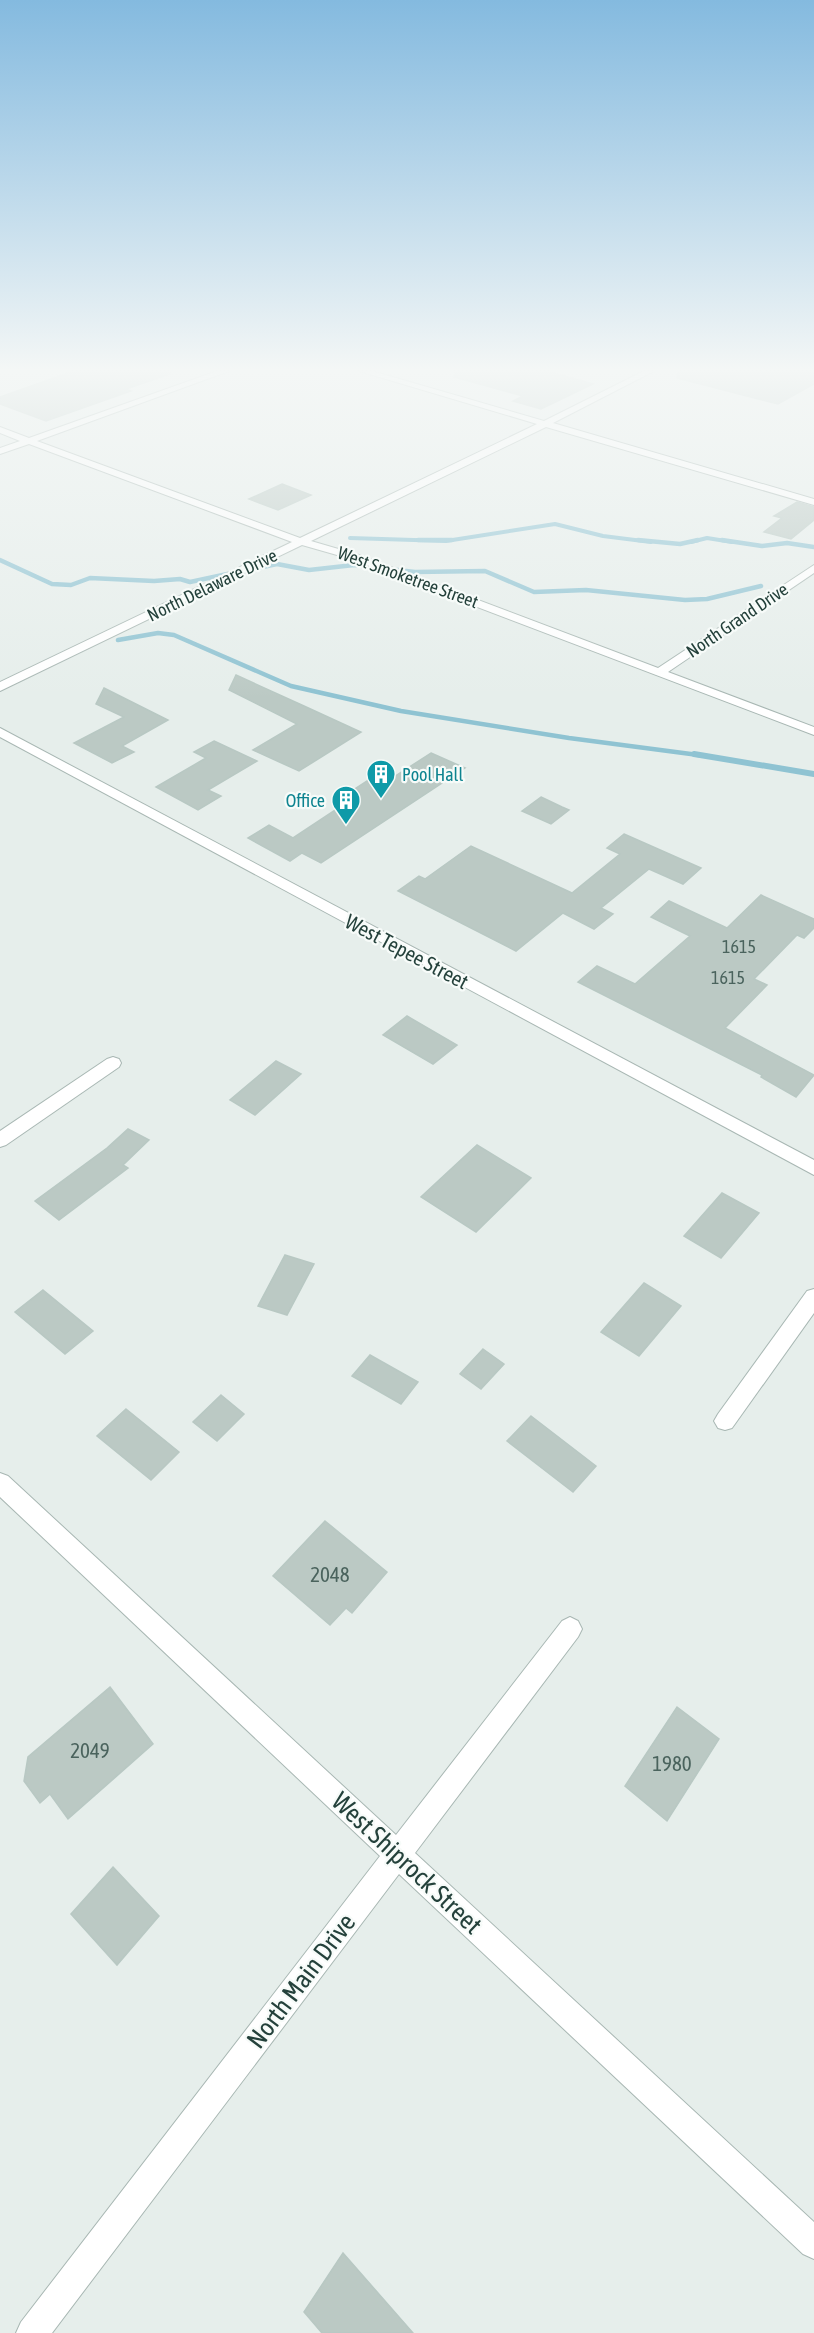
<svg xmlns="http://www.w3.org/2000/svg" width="814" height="2333" font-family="'Asap Condensed',sans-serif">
	<rect width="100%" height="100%" fill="#e6eeeb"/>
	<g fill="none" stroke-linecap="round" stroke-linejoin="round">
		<g stroke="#8fc3d2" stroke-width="4">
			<path d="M350,538l96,3 109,-17 48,12 48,6"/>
			<path d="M691,542l16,-4 25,4"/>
		</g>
		<g stroke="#8fc3d2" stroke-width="4.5">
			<path d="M418,540h34"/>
			<path d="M638,540l42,4 18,-4"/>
			<path d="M722,540l40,6 25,-3 27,4"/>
			<path d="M0,560l52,24 19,1 19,-7 64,3 26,-2 10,3 42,-9"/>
			<path d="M244,571l33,-7 32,6 45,-5 61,7 70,-1 49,21 52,-2 99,10 22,-1 54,-13"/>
			<path d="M118,640l40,-7 16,2 117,51 110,25 168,27 137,18"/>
		</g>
		<path stroke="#8fc3d2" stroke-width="6" d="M694,754l120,20"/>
	</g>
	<g fill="#bbc9c4" stroke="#b8c8c3" stroke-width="1.5">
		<path d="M73,371h97v3l-44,15 5,2 -85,30 -46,-17v-7z"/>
		<path d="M455,371h92l46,13 -52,25 -28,-8 10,-5 -69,-19z"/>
		<path d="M678,371h136v13l-36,20 -101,-26z"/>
		<path d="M282,484l29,11 -33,15 -29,-11z"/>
		<path d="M797,502l17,5v13l-23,19 -27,-7 18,-14 -8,-2z"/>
		<path d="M236,675l68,31 57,26 -62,39 -46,-21 44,-26 -68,-34z"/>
		<path d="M104,688l64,32 -46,26 12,6 -22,11 -38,-20 50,-26 -28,-13z"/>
		<path d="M214,741l43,20 -49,29 13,6 -23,14 -42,-23 50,-29 -12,-6z"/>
		<path d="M431,753l34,15 -144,95 -19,-10 -12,8 -42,-23 21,-13 24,13 62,-41 -8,-3 35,-23 12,6z"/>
		<path d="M541,797l21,10 7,3 -18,14 -29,-13z"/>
		<path d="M624,834l77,34 -18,16 -34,-15 -48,39 12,6 -19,15 -31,-16 -47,38 -118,-60 21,-15 6,3 46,-33 101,47 48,-39 -13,-6z"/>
		<path d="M761,895l53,24v9l-10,10 -7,-3 -43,44 13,6 -42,43 89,47 -18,22 -35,-20 1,-2 -4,-2 -180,-91 19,-16 38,18 55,-48 -39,-19 18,-16 58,27z"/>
		<path d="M407,1016l50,29 -24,19 -50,-29z"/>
		<path d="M276,1061l25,13 -46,41 -25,-15z"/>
		<path d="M128,1129l21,11 -26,25 5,3 -69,52 -24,-19 72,-53z"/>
		<path d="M477,1145l54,33 -55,54 -55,-35z"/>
		<path d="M722,1193l37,20 -38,45 -37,-22z"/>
		<path d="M285,1255l29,9 -27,51 -29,-9z"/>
		<path d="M644,1283l37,23 -42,50 -38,-24z"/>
		<path d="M43,1290l50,41 -28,23 -50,-42z"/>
		<path d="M483,1349l21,15 -23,25 -21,-15z"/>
		<path d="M370,1355l48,27 -17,22 -49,-28z"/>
		<path d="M221,1395l23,19 -27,27 -24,-19z"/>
		<path d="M126,1409l53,43 -28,28 -54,-44z"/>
		<path d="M531,1416l65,50 -23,26 -66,-51z"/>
		<path d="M325,1521l62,51 -35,41 -6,-5 -16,17 -57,-49z"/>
		<path d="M110,1687l43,57 -85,75 -18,-25 -10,9 -16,-22 4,-24z"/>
		<path d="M677,1707l42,32 -52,82 -42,-35z"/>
		<path d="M113,1867l46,49 -42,49 -46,-51z"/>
		<path d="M343,2253l70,80h-91l-18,-21z"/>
	</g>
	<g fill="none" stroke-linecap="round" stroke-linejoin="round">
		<g stroke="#a8b7b3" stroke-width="2">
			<g id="street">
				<path d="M217,371h12l-192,70 263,97 237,-114 -178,-53h13l172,50 100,-50h10l-101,52 261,76v6l-268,-78 -235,114 48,14 299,113 156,-103v8l-146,99 146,55v8l-463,-176 -49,-14 -302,146v-9l292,-140 -263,-98 -29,10v-6l20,-7 -20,-8v-6l29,11z"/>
				<path d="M0,728l814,432v15l-814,-438z"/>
				<path d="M113,1057l6,2 2,4 -2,4 -113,78 -6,2v-16l107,-72z"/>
				<path d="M814,1289v24l-82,115 -7,2 -7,-2 -4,-7 4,-7 89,-123z"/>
				<path d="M0,1473l8,3 388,359 166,-214 8,-4 8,4 4,8 -4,8 -163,216 399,369v37l-11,-5 -404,-380 -347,459h-36l5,-11 359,-466 -380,-359z"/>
			</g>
		</g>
		<use href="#street" fill="#fff" fill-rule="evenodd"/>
	</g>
	<linearGradient id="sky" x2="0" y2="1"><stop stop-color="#84badf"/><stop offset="0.53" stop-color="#f4f7f6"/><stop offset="1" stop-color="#f4f7f6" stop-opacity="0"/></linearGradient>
	<rect width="814" height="698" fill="url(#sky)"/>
	<defs>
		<g id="building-pin" transform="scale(1.5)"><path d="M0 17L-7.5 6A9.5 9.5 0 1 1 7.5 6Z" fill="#0f9aa8" stroke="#f7fbf9"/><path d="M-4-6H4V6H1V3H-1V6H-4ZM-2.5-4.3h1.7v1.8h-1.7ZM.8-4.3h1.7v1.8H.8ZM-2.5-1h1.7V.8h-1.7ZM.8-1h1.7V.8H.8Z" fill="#fff"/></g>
	</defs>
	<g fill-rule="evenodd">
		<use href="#building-pin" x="381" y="774"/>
		<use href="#building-pin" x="346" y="800"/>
	</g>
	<g text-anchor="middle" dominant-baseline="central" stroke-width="4.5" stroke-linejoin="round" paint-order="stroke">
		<g font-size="18" fill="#24413b" stroke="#f7fbf9">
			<text transform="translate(408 577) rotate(20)">West Smoketree Street</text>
			<text transform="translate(212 585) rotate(-26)">North Delaware Drive</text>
			<text transform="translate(737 620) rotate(-34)">North Grand Drive</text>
		</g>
		<g font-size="18" fill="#0d838f" stroke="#f7fbf9" text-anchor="start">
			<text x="402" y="774">Pool Hall</text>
			<text x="325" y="800" text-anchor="end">Office</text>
		</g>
		<g font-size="18" fill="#4a635d">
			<text x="739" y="946">1615</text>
			<text x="728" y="977">1615</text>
		</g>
		<g font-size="21" fill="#24413b" stroke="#f7fbf9">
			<text transform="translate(407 951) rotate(28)">West Tepee Street</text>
		</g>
		<g font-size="21" fill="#4a635d">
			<text x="330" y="1574">2048</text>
			<text x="90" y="1750">2049</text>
			<text x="672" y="1763">1980</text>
		</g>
		<g font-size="26" fill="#24413b" stroke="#f7fbf9">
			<text transform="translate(407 1863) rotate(43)">West Shiprock Street</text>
			<text transform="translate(301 1981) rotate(-53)">North Main Drive</text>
		</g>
	</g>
</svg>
